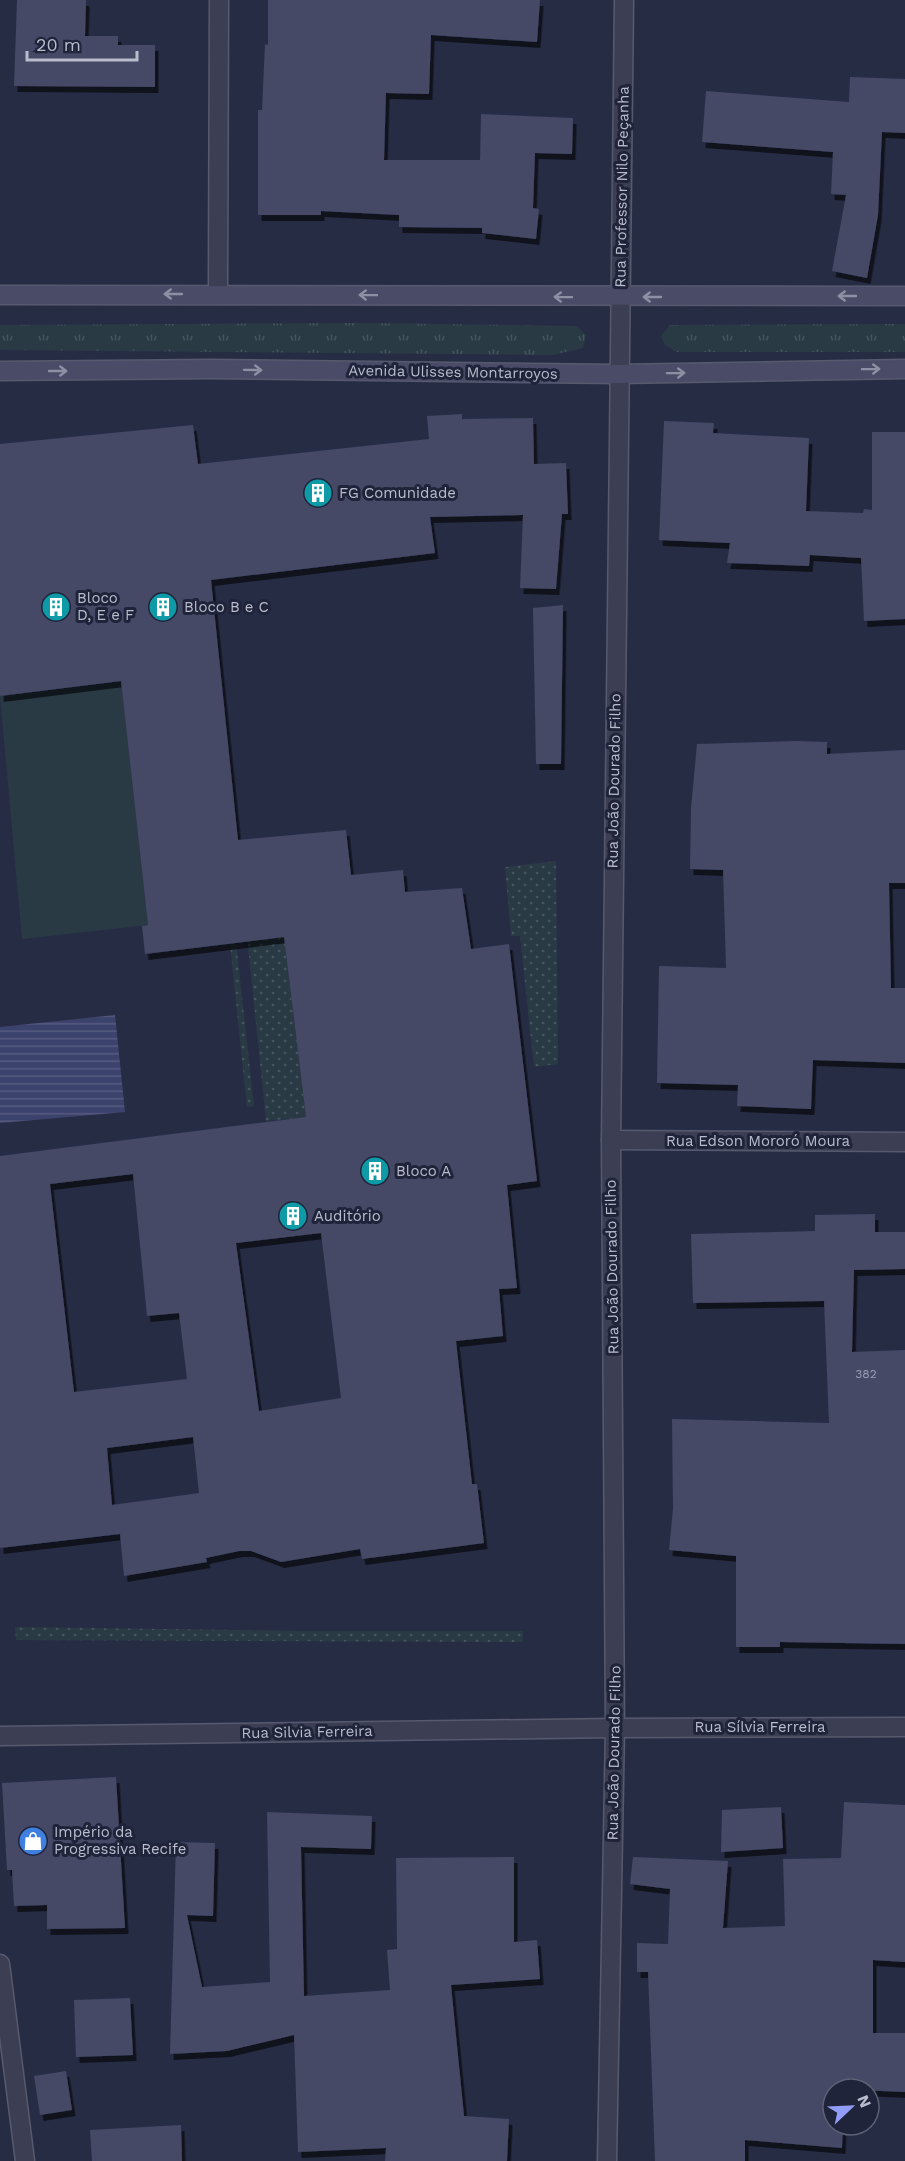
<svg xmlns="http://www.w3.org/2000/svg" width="905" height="2161" font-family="'Work Sans',sans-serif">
	<defs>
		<pattern id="grass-tufts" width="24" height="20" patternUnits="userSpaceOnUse" patternTransform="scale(1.5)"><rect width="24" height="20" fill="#293a45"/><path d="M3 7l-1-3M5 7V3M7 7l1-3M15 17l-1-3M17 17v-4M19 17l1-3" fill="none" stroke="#46555f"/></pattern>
		<pattern id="garden-dots" width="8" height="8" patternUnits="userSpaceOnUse" patternTransform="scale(1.5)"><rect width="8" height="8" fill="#293a45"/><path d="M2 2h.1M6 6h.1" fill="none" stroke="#46555f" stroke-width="1.8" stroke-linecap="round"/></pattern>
		<pattern id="water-rules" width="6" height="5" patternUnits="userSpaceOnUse" patternTransform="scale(1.5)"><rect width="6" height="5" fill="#3b426c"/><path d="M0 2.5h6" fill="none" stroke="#555b80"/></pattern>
		<filter id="shadow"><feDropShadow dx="3.5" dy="6" stdDeviation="0" flood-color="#0009"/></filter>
	</defs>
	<rect width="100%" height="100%" fill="#272c45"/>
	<g fill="url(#grass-tufts)">
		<path d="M367,323l210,3 9,9 -3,13 -30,7 -553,-5v-25z"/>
		<path d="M905,324v28h-228l-12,-7 -4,-9 9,-11z"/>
	</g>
	<g fill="url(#garden-dots)">
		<path d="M556,861l2,203 -24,3 -14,-131h-9l-6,-69z"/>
		<path d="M282,921l24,196 -40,4 -20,-195z"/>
		<path d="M236,943l18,163 -7,1 -17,-163z"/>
		<path d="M15,1627l286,4h222v11l-507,-2z"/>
	</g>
	<path fill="#293a45" d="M121,681l27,244 -126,14 -22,-243z"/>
	<path fill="url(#water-rules)" d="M115,1015l10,97 -125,11v-96z"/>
	<g fill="#444865" fill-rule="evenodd" filter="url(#shadow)">
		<path d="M17,0h69l-1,36h33v9h37v42l-141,-1z"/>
		<path d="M268,0h272l-3,42 -106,-7 -2,59 -43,-1 -2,67h96l1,-46 92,4 -1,36 -37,-1 -2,55 6,1 -3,30 -54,-6v-5l-83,-1v-12l-78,-4v4h-63v-105h4l3,-66 3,1z"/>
		<path d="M850,77l55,2v54l-23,-1 -4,83 -11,63 -35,-7 14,-76 -15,-1 2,-42 -131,-10 4,-51 143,11z"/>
		<path d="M462,414v5l71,-1 1,46 32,-1 2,51h-6l-6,75 -36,-1 3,-73 -93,2 5,36 -224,27 27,260 108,-10 5,45 52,-5 2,22 57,-4 9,61 38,-5 28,237 -30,4 10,103 -18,1 4,47 -47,5 16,143h5l7,59 -122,16 -2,-10 -79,13 -30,-11h-12l-33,7 1,4 -83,14 -4,-42 -120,14v-392l306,-39 -22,-180 -139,17 -3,-28 6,-1 -27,-244 -121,15v-252l193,-19 5,39 231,-25 -2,-23zM133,1174l14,142 32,-3 8,66 -113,13 -24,-208zM321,1233l20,165 -82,13 -23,-168zM193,1437l6,56 -87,12 -5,-57z"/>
		<path d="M664,421l50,2 -1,10 96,5 -3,73 57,2 1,-4 8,1v-78h33v187l-41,2 -3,-63 -51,-3 -1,11 -82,-3 3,-20 -71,-3z"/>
		<path d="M563,605l-2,159h-25l-3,-156z"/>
		<path d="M796,741l31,1v12l78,-4v133h-16l2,105h14v75l-92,-3 -2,49 -74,-3 1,-21 -81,-2 2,-117 67,2 -3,-98 -33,-1 1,-61 6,-64z"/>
		<path d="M875,1214v18h30v37l-51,1 -2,82 53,-2v294l-125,-2v5h-44v-91l-67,-6 4,-41 -1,-90 157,4 -5,-122 -131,2 -2,-69 124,-3v-16z"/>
		<path d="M116,1777l9,151 -78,1v-24l-33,1 -2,-36h-5l-5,-87z"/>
		<path d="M844,1802l61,3v157l-32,-2v73h32v59l-72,-3v36h10l-1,23 -97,-8v21h-90l-7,-189h-11v-29l31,1 2,-55 -40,-5 3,-27 95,4 -5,67 62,-2 -2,-67 58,-1z"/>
		<path d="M781,1807l2,41 -62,4 1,-42z"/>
		<path d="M267,1812l105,4 -1,33 -70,-2 3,149 86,-6 -3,-40 10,-1 -1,-91 118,-1v85l23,-2 3,39 -89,6 13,131 45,3 -2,42h-122l1,-13 -88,4 -4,-117 -67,16 -57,3 6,-212 39,1 -2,73 -26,-1 15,72 68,-5z"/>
		<path d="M130,1998l3,57 -57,2 -2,-57z"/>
		<path d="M66,2071l6,39 -32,5 -6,-39z"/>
		<path d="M181,2125l1,36h-90l-2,-31z"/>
	</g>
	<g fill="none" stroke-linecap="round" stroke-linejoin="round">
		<g stroke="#575a6e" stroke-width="21">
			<g id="minor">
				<path d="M218,294l1,-294"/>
				<path d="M611,1140l294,2"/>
				<path d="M0,1736l615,-8 290,-1"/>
				<path d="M0,1964l25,197"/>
				<path d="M607,2161l8,-433 -4,-588 13,-1140"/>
			</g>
		</g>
		<g stroke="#575a6e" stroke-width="21">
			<g id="secondary">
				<path d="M0,295l905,1"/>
				<path d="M0,371l212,-2 406,5 287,-5"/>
			</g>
		</g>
		<use href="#minor" stroke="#3c3f54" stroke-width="18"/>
		<use href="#secondary" stroke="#4a4c67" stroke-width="18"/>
	</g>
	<defs><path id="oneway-shaft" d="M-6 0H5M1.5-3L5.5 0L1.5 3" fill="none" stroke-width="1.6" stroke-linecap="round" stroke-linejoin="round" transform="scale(1.5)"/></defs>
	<g stroke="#8d8fa4">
		<use href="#oneway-shaft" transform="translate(173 294) rotate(180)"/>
		<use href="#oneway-shaft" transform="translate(368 295) rotate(-179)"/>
		<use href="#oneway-shaft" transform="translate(847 296) rotate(180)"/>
		<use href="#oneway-shaft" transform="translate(563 297) rotate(-179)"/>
		<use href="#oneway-shaft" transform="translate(652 297) rotate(180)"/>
		<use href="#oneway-shaft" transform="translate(871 369) rotate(-1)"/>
		<use href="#oneway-shaft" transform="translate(253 370) rotate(1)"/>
		<use href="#oneway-shaft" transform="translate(58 371)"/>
		<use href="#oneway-shaft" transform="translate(676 373) rotate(-1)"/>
	</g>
	<defs>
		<g id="building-disc" transform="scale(1.5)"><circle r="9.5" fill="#0f9aa8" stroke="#20243a"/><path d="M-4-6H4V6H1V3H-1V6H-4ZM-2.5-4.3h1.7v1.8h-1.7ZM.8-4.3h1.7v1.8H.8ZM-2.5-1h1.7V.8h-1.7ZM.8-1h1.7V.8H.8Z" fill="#fff"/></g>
		<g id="shop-disc" transform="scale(1.5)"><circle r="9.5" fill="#3f7fe0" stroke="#20243a"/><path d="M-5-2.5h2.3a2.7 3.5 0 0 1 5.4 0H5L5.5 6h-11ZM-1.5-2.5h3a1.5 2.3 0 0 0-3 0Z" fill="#fff"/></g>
	</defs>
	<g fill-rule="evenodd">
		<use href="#building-disc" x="318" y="493"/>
		<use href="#building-disc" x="56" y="607"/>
		<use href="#building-disc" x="163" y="607"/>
		<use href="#building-disc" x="375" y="1171"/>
		<use href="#building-disc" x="293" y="1216"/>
		<use href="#shop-disc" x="33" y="1841"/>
	</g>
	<g text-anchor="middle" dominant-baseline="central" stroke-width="6" stroke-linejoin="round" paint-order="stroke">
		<g font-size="12" fill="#9c9fb3">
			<text x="866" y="1374">382</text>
		</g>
		<g font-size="15" fill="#b9bccd" stroke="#20243a">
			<text transform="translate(622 187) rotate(-89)">Rua Professor Nilo Peçanha</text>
			<text transform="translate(453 372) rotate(1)">Avenida Ulisses Montarroyos</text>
			<text transform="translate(614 781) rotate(-89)">Rua João Dourado Filho</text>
			<text x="758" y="1141">Rua Edson Mororó Moura</text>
			<text transform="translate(612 1267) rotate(-91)">Rua João Dourado Filho</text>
			<text x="760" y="1727">Rua Sílvia Ferreira</text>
			<text transform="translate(307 1732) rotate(-1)">Rua Silvia Ferreira</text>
			<text transform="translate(614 1753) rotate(-89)">Rua João Dourado Filho</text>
		</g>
		<g font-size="15" fill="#b9bccd" stroke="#20243a" text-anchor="start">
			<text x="339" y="493">FG Comunidade</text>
			<text x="77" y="598">Bloco<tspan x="77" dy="17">D, E e F</tspan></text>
			<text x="184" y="607">Bloco B e C</text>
			<text x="396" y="1171">Bloco A</text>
			<text x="314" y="1216">Auditório</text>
			<text x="54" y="1832">Império da<tspan x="54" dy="17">Progressiva Recife</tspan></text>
		</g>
	</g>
	<g transform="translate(851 2107) rotate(67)"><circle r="28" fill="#20243a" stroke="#5d6175" stroke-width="1.5"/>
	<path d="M0-4.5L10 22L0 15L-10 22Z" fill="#929dfa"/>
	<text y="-9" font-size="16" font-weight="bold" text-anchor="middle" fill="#b9bccd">N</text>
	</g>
	<path d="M27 51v9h110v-9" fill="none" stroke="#b9bccd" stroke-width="3"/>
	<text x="36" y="51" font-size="18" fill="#b9bccd" stroke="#20243a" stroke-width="4.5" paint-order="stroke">20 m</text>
</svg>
